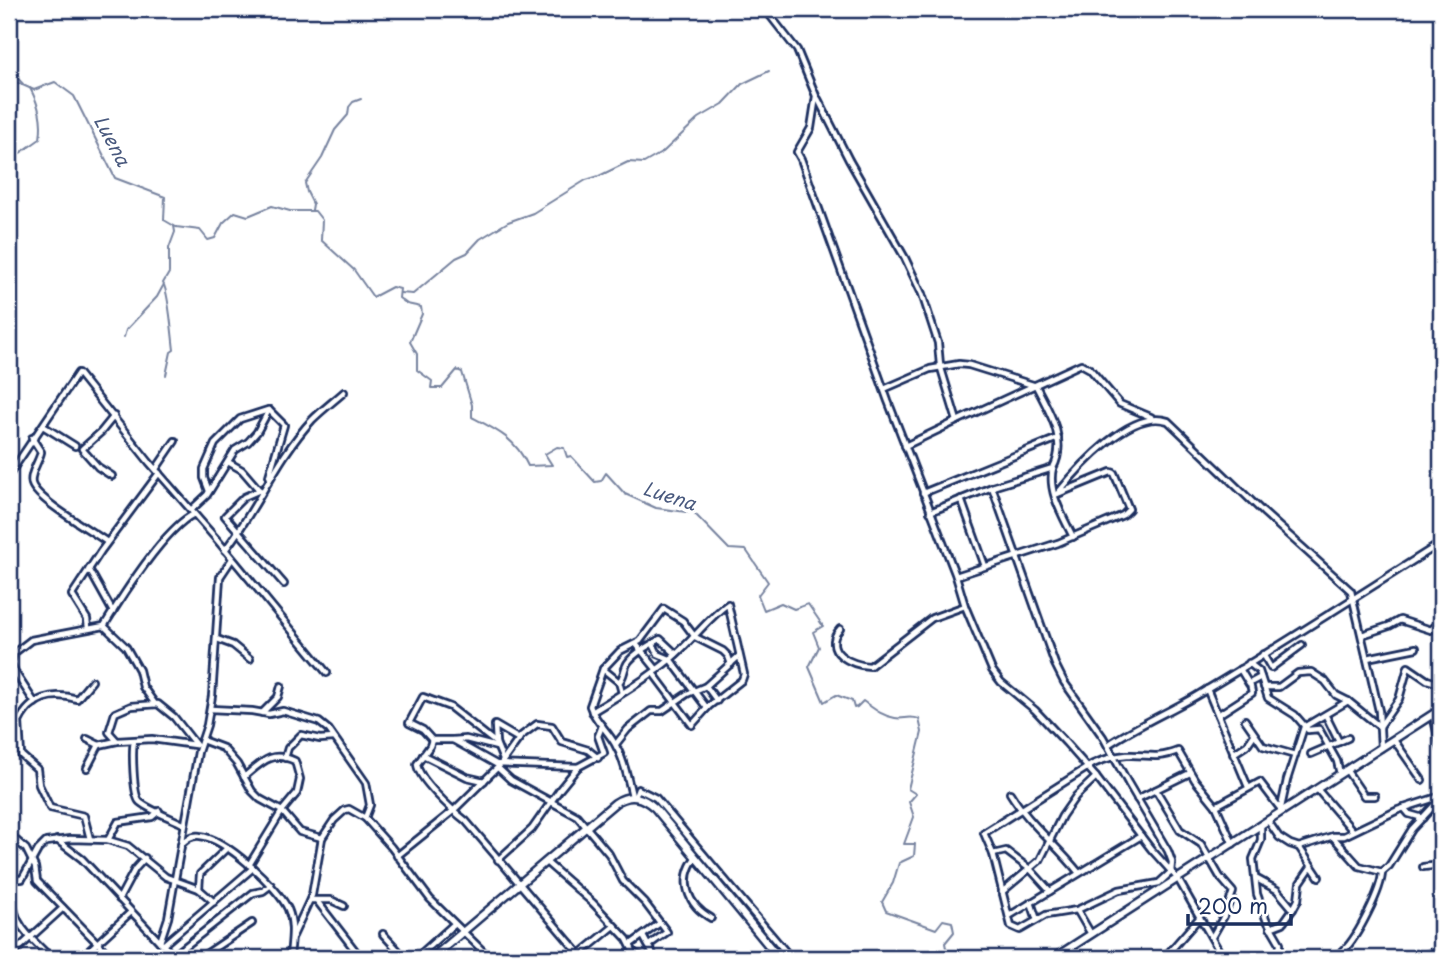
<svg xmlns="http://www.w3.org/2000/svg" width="1450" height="967" font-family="'Playpen Sans',sans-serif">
	<rect width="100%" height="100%" fill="#fff"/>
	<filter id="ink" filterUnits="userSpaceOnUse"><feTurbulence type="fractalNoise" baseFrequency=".0143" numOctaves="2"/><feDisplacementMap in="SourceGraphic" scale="14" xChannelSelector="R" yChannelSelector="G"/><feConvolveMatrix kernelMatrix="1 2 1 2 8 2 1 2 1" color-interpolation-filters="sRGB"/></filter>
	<g filter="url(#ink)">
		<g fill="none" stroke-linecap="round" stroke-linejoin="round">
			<g stroke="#77839f" stroke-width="2">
				<path d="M9,69l14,15"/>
				<path d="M9,79l25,11 21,-8 19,14 41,82 50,19 -1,23 12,7 24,3 8,10 7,-2 8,-15 12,-11 13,4 24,-10 18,5h25l7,9 -1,20 33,30 19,27 19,-10 8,2 -1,9 8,6 14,3 1,7 -12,28 7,12v16l15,11 -1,7h11l15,-18 5,2 10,33v12c25,13 44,22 56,49l24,-1 -7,-11 12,-7 7,1 3,9 4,-1 24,26 6,-1 5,-8 19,21 31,14 38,5 35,36 17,1 22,32 -10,13 6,15 17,-7 13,6 14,-5 15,22 -10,6 6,15 -10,20 15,35 12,-7 16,6 2,7 3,-1 6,-6c10,7 19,15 32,17 9,2 14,-3 24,1l3,13 -14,57 8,5 -7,8 5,15 -10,27h11l-1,12 -15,7 -6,20 -11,19 4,9 50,18 7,-9 9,2 2,10 -9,11 3,15"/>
				<path d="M9,168l7,-12 24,-17c3,-19 -1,-34 -10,-51"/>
				<path d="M312,210l1,-6 -6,-12 -2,-9 17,-25 13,-28 13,-15 1,-8 4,-5 8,-3"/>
				<path d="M400,293l13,1 43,-36 11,-5 13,-14 28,-17 25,-9 53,-33 13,-4 29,-14 16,1 19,-11 36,-34 24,-14 19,-20 27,-13"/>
				<path d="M124,337l2,-7 31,-33 6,-11"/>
				<path d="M166,375l5,-23 3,-2c-2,-15 -5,-57 -11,-67l6,-10v-25l6,-16 -1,-6"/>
			</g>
			<g stroke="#1b2f5e" stroke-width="10">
				<g id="minor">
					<path d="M765,9l32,41 19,46 -5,32 -14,24 4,7 87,242 68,175 9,30 27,64 9,12 34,28 31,33 30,34 55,72 27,30 45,79"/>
					<path d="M818,99l31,61 56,98 17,36 16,49 2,22 17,56 -52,25"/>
					<path d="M884,389l46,-20 29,-5 10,1 67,21c13,25 32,55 17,82l-61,19 -62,25"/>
					<path d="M957,421l124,-57 9,5 30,35 31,13"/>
					<path d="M43,426l32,20"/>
					<path d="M32,438l9,14c-2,10 -12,22 -9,32 5,16 60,47 75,58"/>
					<path d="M228,462l14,8 19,22"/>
					<path d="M1053,468c-6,23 10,48 20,69"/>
					<path d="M156,469l19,-28"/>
					<path d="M9,475l69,-102 71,89 69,79 109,132"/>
					<path d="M112,476l-14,-9 -16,-18 19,-17 13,-16"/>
					<path d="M269,476l15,-51 -15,-15"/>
					<path d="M992,487l63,177 9,18 39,55 25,46 40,68 4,11 -1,10 -12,11 -40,7 -42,20 -31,5 -26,15 -9,-4 -18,-72 -9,-21 109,-69c11,-5 22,-8 34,-9 22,-1 28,5 51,-4l17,29 21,26"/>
					<path d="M260,490l-16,7 -19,19 59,68"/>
					<path d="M209,491l-5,-13v-9l11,-25 25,-25 28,-9"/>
					<path d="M923,493l135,-55"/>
					<path d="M1058,493c21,-26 73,-85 110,-72l95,91 88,79 28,120 2,37"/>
					<path d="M961,499l24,67"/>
					<path d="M191,510l16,-15 28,-45 13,-8 9,-10 12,-22"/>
					<path d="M225,550c32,-41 51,-91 87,-130 10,-10 22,-19 32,-28"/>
					<path d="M89,569l24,43"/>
					<path d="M956,576l102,-33 65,-28 6,-6 -15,-36 -3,-1 -56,23"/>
					<path d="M104,626c17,-28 61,-98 90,-112"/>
					<path d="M88,628l-1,-9 -15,-24 29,-44 58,-78"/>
					<path d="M840,629c-19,21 11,37 30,37l62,-48 33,-12"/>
					<path d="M1362,635l27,-9 11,-6 31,10 10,-9"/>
					<path d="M217,639l16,6 17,14"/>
					<path d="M636,644l21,26"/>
					<path d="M653,644l5,10 12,5 37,49"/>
					<path d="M1263,654l8,14 31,-23"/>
					<path d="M1367,658l49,-10"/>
					<path d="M1249,663l10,8 9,27 27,17 13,15 11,-1 18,32 3,13"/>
					<path d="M603,669l16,13"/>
					<path d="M1240,669l9,15"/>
					<path d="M706,686l11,15"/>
					<path d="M1264,687h15l19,-14 13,-1 14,9 11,14 12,6 32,26"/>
					<path d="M1207,689l41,98"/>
					<path d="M622,693l-3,-11c5,-5 4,-9 7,-16 4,-11 24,-21 34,-27l16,15"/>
					<path d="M35,703l-19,-29 -5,-11 3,-10 17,-13 73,-14 22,21 13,23 4,17 12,17"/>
					<path d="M210,709l42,2 17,3 14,-3 36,11 10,8 37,53 4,22 -5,13"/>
					<path d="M592,712c28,-17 56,-34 81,-55 20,-17 34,-38 55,-53l16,70 -2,6 -33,26 -17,19 -39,-52"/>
					<path d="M262,713l16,-16 3,-11"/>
					<path d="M1218,715l34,-22 -2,-10 11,-6"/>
					<path d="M1433,715l8,35"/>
					<path d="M1326,716l13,26"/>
					<path d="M1245,720l18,26 32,9"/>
					<path d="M1381,725l18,-26 9,-32 19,13 14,4"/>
					<path d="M87,739l12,6 18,-4 35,-2 43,6"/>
					<path d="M202,740l21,8 14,16 15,27 8,8 22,12 18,21 22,6"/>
					<path d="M432,740l-2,6 -13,18c1,15 36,47 49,57l117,137"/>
					<path d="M453,740h-21l-9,-10 -14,-7 14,-26 27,10 46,36"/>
					<path d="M1394,740l28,40"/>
					<path d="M117,741l-8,-9 6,-19 16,-7 27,-2 16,13 22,28"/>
					<path d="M134,741c-2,10 -1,52 5,60 5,7 35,18 44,23"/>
					<path d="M616,744l12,-15 23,-18h11l25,-17 19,-8 33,-30"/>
					<path d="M1108,745c28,-19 59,-32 88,-49 83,-49 164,-102 245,-153"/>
					<path d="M497,747l-31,-8 -13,1 43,24 82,3"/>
					<path d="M1233,754l14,-9 7,-10"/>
					<path d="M1311,754l37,-16"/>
					<path d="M423,755l44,22 17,4"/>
					<path d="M285,758l3,-10 13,-13 19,4 14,-1"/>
					<path d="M503,760l-7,-17 -1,-18 24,14"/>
					<path d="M87,768l12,-23"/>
					<path d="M498,768l13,12 66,36 32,38 14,27 22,22 22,29 -18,13"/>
					<path d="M1347,771l17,25h11"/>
					<path d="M244,777c18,-15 27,-27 51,-16l5,18 -3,14 -15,18 -33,54"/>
					<path d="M1317,789l36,42"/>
					<path d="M1156,790l24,40 21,14 19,33 13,15 -9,24 -12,21"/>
					<path d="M1010,793c19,31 47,52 69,80"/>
					<path d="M632,796c-4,-16 -7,-34 -15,-48 -7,-16 -22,-26 -27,-42l13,-37 17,-18 20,-10 24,-32 19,12 12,16 28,14 5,5 3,8"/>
					<path d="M635,797l3,-8 18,9 135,160"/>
					<path d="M1137,799l53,-26"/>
					<path d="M1404,808l5,6 14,4"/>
					<path d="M1280,812l7,-32 17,-53 44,-26"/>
					<path d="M1268,821l11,16 11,7 9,3 34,-11h11l54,-26 43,-14"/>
					<path d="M1261,825v15l-8,19 4,35 9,25 14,24 -1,15"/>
					<path d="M9,834l17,15 9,18 2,14 75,77"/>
					<path d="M1333,837l26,29 23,6 7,-6 23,-37 29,-31"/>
					<path d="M90,839l-6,-23 -34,-8 -11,-23 -2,-16 -16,-14 -2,-33c12,-25 34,-30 58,-23l15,-18"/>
					<path d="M57,840l25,19 93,99"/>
					<path d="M108,840l10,-18 34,-5 7,-6"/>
					<path d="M1233,844l-17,-38 44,-24 19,25"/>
					<path d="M181,845c5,-6 11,-10 19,-9 25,2 78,51 88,73 7,17 3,32 2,49"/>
					<path d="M1299,847l20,30"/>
					<path d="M993,854l13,-3 25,19 19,21"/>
					<path d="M397,856l56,-45 47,-46 21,-29 16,-12 15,2 10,16 26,8 10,8"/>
					<path d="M695,858c-16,22 -8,47 16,60"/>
					<path d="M498,860l34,-31 28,-40 18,-22 26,-14 -6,-17 4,-10"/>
					<path d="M546,862l47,41 34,36 7,14"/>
					<path d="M1423,867l18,-2"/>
					<path d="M1257,879l20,11 16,19 5,-9 2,-17 11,-16"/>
					<path d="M199,889l1,-15 26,-25"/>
					<path d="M1002,892l38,-32 22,-44 14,-20 20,-19"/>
					<path d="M119,899l16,-30 10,-11"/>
					<path d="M310,900h21l13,6"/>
					<path d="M317,901l44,57"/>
					<path d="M1031,902l6,18"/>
					<path d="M1077,910l14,24"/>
					<path d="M1009,916l132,-80"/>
					<path d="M1270,928l13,-5 10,-14"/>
					<path d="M383,934l22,24"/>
					<path d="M293,936l19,-41 10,-57 12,-18 11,-10 4,-1 16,9 26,29 39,52 60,59"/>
					<path d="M643,936l12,22"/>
					<path d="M160,942l8,-24 30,-166 9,-27 5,-29 8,-119 12,-18"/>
					<path d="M631,944l29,-21"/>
					<path d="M163,945l90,-77"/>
					<path d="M580,954l33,-27"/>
					<path d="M173,956l80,-63 10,-2 8,-6"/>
					<path d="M1283,956v2"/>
					<path d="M9,957l54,-49"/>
					<path d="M51,958c-29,-29 -40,-35 -40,-79h11l16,-29 8,-8 24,-3 38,1 20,6 38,31 33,12 15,13"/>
					<path d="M81,958l50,-46"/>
					<path d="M153,958l13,-10"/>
					<path d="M200,958l52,-35"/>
					<path d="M416,958l38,-34"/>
					<path d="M616,958l18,-5 11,5"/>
					<path d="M1164,958l36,-41"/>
					<path d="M1329,958c5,-2 12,-5 15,-8 13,-12 38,-61 38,-78"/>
					<path d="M1417,958l24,-9"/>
				</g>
			</g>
			<g stroke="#1b2f5e" stroke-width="11">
				<g id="secondary">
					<path d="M432,958l183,-155c15,-10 27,-7 40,5l124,150"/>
					<path d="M1054,958l387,-249"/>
				</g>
			</g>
			<use href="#minor" stroke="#fff" stroke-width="4.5"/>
			<use href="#secondary" stroke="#fff" stroke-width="6"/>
		</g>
	</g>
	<g text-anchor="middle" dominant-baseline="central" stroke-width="7" stroke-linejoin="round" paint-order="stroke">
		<g font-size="19" font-style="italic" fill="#49597e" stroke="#fff">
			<text transform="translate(113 140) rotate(62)">Luena</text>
			<text transform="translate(670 495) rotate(18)">Luena</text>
		</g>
	</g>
	<rect width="1450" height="967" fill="none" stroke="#fff" stroke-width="35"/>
	<rect x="18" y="18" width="1415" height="932" fill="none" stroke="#1b2f5e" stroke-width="2.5" filter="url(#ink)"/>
	<path d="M1188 914v10h103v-10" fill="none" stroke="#1b2f5e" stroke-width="3.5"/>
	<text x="1198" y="914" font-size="21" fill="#1b2f5e" stroke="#ffffff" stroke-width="5" paint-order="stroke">200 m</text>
</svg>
